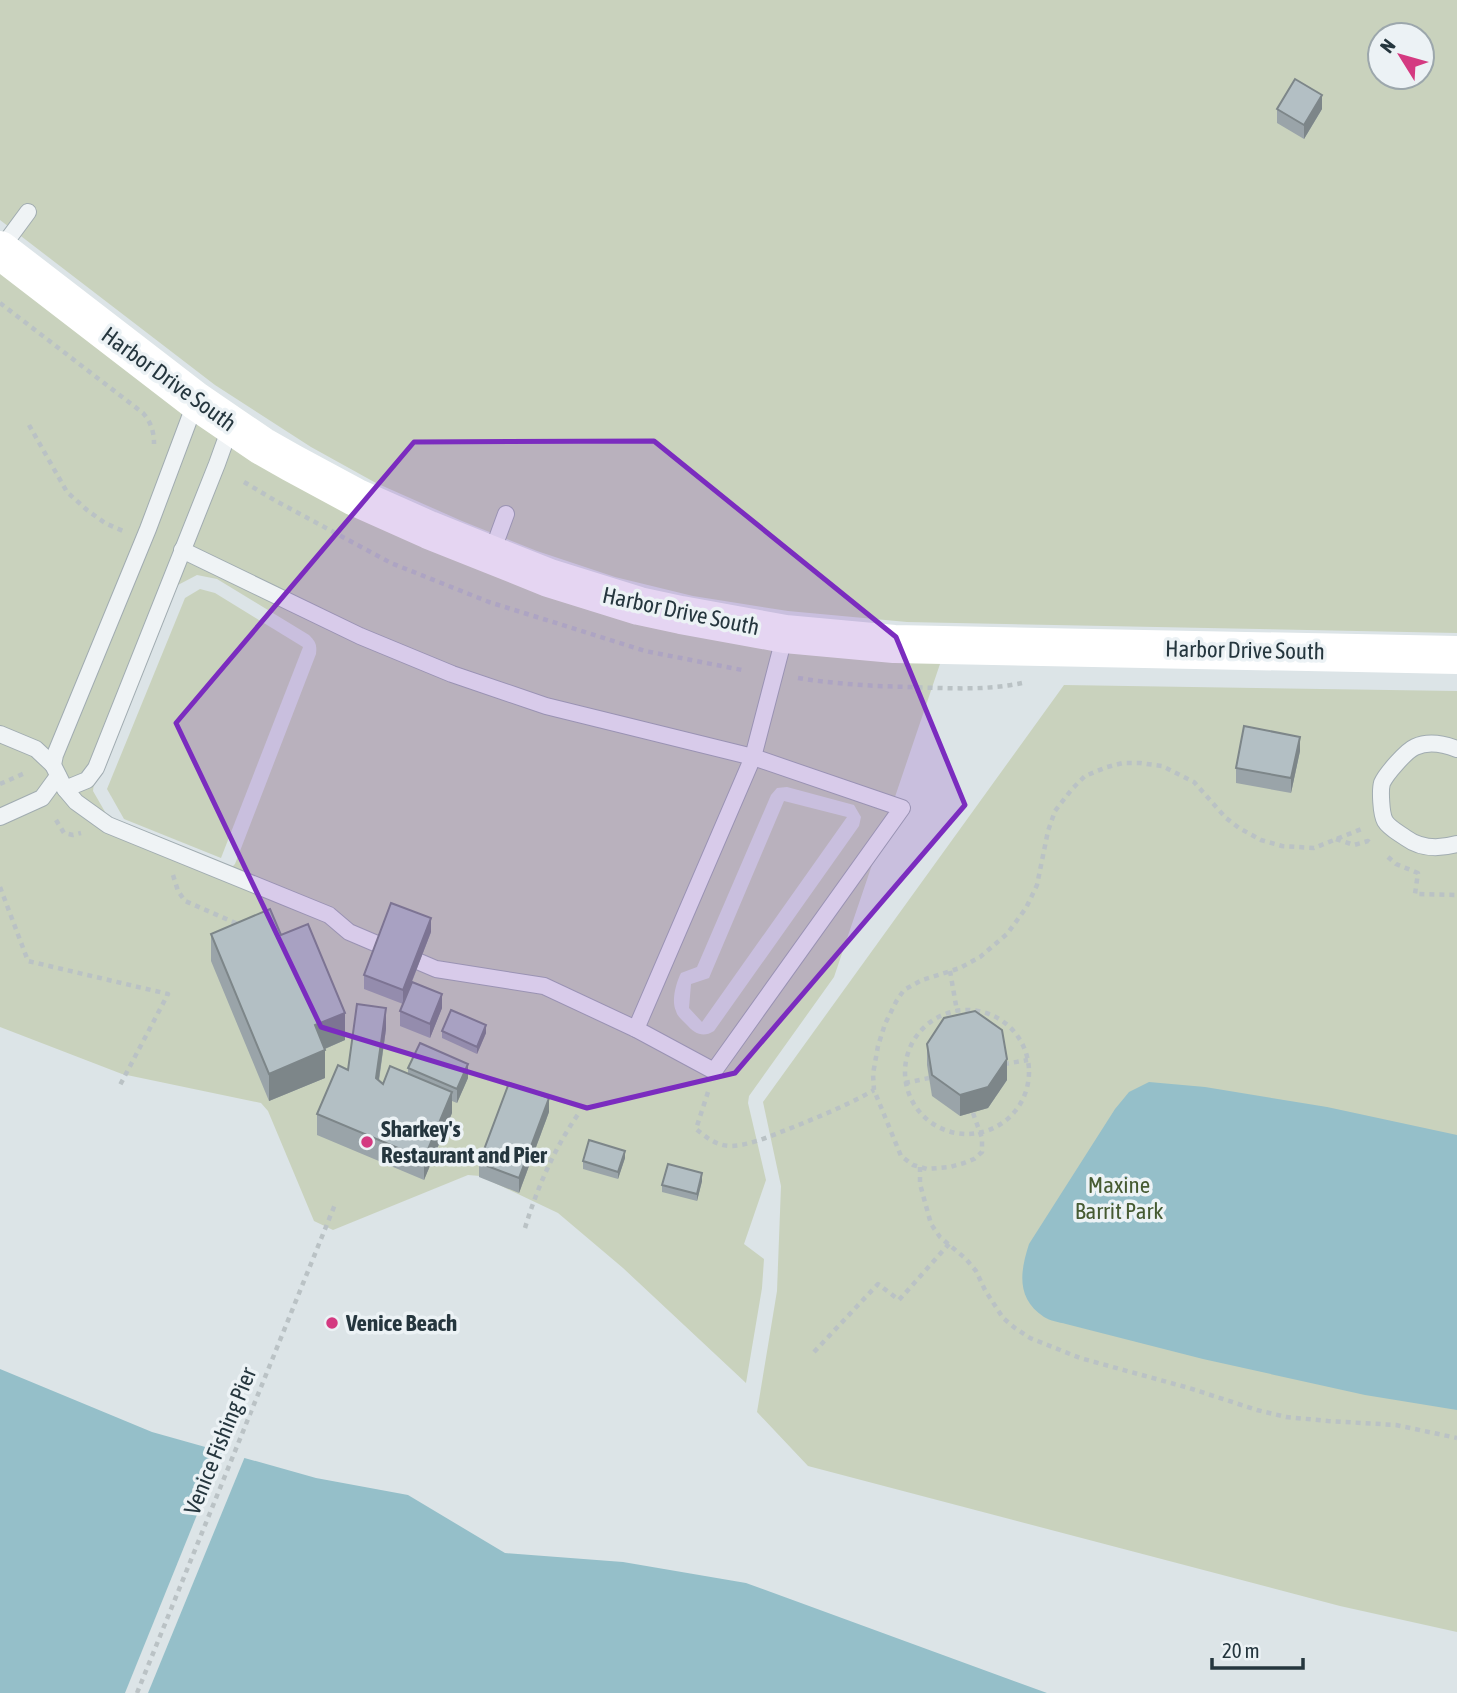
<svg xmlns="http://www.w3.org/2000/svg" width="1457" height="1693" font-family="'Asap Condensed',sans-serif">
	<rect width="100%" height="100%" fill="#dce4e7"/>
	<g fill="#c9d2bd" fill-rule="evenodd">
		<path d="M0,0h1457v633l-550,-11 -119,-11 -95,-15 -78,-19 -78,-26 -75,-30 -86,-38 -65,-36 -96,-62 -215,-165zM1380,35h42v42h-42z"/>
		<path d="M0,269l424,276 517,116 -107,316 -85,119 -1,7 18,77 -22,64 20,15 -2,29 -16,95 -123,-115 -65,-55 -78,-37 -12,-1 -135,55 -19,-9 -46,-110 -7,-8 -139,-29 -122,-47zM197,575l20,4 92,56c7,7 8,10 7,19l-81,210 -6,6 -117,-46 -19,-33 1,-8 82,-197zM787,787l67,18 7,12 -2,9 -145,205c-11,7 -19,3 -28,-7 -4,-4 -9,-8 -10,-13 -5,-10 0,-28 5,-38l16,-6 74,-172 6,-7z"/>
		<path d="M200,589l15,4 88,54 -82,211 -97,-39 -17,-30 78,-191z"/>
		<path d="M1064,685l393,6v941l-117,-26 -532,-140 -51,-54 20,-121 4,-105 -18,-84z"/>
		<path d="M784,801l63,16 -145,205 -13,-14 2,-24 18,-6z"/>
	</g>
	<g fill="#95bfc9">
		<path d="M1149,1082l56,5 122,20 130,28v275l-92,-15 -162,-36 -137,-35c-7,-2 -16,-3 -22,-7 -28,-19 -24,-45 -15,-73l86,-135 14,-17z"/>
		<path d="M0,1369l152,63 164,46 92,17 97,58 118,9 123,21 301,110h-1047z"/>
	</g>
	<path fill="#dce4e7" d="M224,1448l22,6 -98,239h-23z"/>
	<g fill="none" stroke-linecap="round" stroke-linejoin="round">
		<g stroke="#a1acb1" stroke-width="18">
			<g id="lane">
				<path d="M0,250l28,-38"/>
				<path d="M196,401l-48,128 -93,226 -2,10 12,24 22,-9 9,-12 121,-304 14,-39"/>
				<path d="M491,555l15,-41"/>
				<path d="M0,734l36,15 17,16"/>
				<path d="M1457,749c-13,-5 -29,-8 -42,-2 -9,4 -29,27 -33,36 -2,7 -1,31 3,38 4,7 14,12 21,17 15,11 33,11 51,6"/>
				<path d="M65,789l11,13 32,23 221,90 20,17 87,37 108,17 92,43 78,42 188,-263 -149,-51 -207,-51 -94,-32 -92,-38 -178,-86"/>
				<path d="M0,817l42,-19 16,-22"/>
				<path d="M636,1029l117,-272 32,-123"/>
			</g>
		</g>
		<g stroke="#bac2c5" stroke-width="4.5" stroke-dasharray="5 5" stroke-linecap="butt">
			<path d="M0,303l143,110c8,9 11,19 11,31"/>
			<path d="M29,425l38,67 20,18 18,13 18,8"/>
			<path d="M244,482l32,19 115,62 98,39 156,49 97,19"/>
			<path d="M798,678c37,6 73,8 109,9 39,1 78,4 115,-4"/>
			<path d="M0,784l25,-11"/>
			<path d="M56,820l8,13 9,2 8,-2"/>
			<path d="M1336,839l18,6 14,-4 2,2"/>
			<path d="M1388,857l8,7 22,9 -3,21 42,1"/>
			<path d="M173,875l5,16 7,10 55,24"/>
			<path d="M0,887l28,74 140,33 -49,93"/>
			<path d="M950,971l7,40"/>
			<circle cx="967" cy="1072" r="62"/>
			<path d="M1004,1064l24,-4"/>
			<path d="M905,1083l24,-5"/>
			<path d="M708,1092l-12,37c10,8 19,16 33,17 19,0 39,-9 57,-16 30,-12 60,-24 88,-40"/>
			<path d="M973,1113l9,25v14l-8,7 -10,4 -14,4 -23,2 -14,-4 -12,-9 -27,-66 -1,-16 5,-28 7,-22 12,-24 7,-10 18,-10 38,-12 20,-11 27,-23 19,-26 11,-23 11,-54 7,-20 17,-22 13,-13 22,-9 16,-4h17l22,3 32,16 32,36 13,10 22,12 21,6 32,2 50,-20"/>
			<path d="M920,1167v17l11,40 9,13 26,22 10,12 9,19 18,28 12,10 15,10 50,20 109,30 68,22 29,7 42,4 68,4 61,13"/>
			<path d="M525,1228c12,-40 30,-81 54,-115"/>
			<path d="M814,1352l64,-68 21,16 50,-56"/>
			<path d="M137,1693l199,-491"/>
		</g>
		<use href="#lane" stroke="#eff3f5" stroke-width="16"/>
		<path stroke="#fff" stroke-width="38" d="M0,250l196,151 66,45 30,17 63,34 74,33 120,48 90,28 42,9 104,19 109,10 563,11"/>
	</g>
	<g fill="#9aa4a9">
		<path d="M1277,109h45l-18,30 -27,-16z"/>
		<path d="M1300,751l-9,42 -55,-10v-15z"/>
		<path d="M431,932l-21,55 32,21 -12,30 -30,-12v-15l3,-7 -39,-15v-14z"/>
		<path d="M211,934l70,1 64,105 -20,9v29l-56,23 -58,-140z"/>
		<path d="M386,1029l-7,52 4,3 25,-10v-6l60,10 -11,25 -5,-2v12l-28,67 -107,-45v-21l31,-44z"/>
		<path d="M442,1031l44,2 -9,21 -35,-16z"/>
		<path d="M927,1044l80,36 -19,28 -28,8 -28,-20 -5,-31z"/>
		<path d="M549,1112l-30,81 -40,-16v-14z"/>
		<path d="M625,1158l-7,21 -35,-10v-8z"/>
		<path d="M702,1181l-5,20 -35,-9v-7z"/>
	</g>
	<g fill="#7d8689">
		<path d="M1322,95v14l-18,30v-14z"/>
		<path d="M1300,737v14l-9,42v-15z"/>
		<path d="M431,918v14l-28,72v-14z"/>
		<path d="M442,994v14l-12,30v-14z"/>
		<path d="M386,1008v21l-10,70v-21z"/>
		<path d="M345,1013v27l-30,13v-28z"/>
		<path d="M486,1025v8l-9,21v-7z"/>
		<path d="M325,1050v28l-56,23v-27z"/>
		<path d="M1007,1059v21l-19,28 -28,8v-21z"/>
		<path d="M468,1064v14l-11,25v-14z"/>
		<path d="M452,1092v21l-28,67v-21z"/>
		<path d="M549,1098v14l-30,81v-15z"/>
		<path d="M625,1151v7l-7,21v-7z"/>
		<path d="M702,1173v8l-5,20v-7z"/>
	</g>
	<g fill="#b3bfc4" stroke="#7d8689" stroke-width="2">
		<path d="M1295,79l27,16 -18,30 -27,-16z"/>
		<path d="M1244,726l56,11 -9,41 -55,-10z"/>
		<path d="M391,903l40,15 -28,72 -39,-15z"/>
		<path d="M270,909l11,26 27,-11 37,89 -30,12 10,25 -56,24 -58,-140z"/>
		<path d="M412,982l30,12 -12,30 -30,-13z"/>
		<path d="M357,1004l29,4 -10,70 7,6 7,-18 62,26 -28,67 -107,-45 21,-49 10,5z"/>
		<path d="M451,1010l35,15 -9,22 -35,-16z"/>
		<path d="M975,1011l27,19 5,29 -19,28 -28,8 -28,-20 -5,-31 17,-26z"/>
		<path d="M420,1043l48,21 -11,25 -49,-21z"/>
		<path d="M509,1083l40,15 -30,80 -40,-15z"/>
		<path d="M589,1140l36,11 -7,21 -35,-11z"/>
		<path d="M668,1164l34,9 -5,21 -35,-9z"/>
	</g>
	<path fill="#7b2cbf" fill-opacity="0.2" stroke="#7b2cbf" stroke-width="5" stroke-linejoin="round" d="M654,441l242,196 69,168 -230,268 -148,35 -266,-81 -145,-304 238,-281z"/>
	<g fill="#d43a81" stroke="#ecf2f5" stroke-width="2.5">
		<circle cx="367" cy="1142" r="7"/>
		<circle cx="332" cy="1323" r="7"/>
	</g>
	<g text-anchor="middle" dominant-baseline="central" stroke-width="7" stroke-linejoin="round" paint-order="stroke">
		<g font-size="23" fill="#25363e" stroke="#ecf2f5">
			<text transform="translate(169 379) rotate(36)">Harbor Drive South</text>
			<text transform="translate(681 611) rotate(12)">Harbor Drive South</text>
			<text transform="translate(1245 650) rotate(1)">Harbor Drive South</text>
			<text transform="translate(220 1441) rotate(-68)">Venice Fishing Pier</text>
		</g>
		<g font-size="23" font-weight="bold" fill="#25363e" stroke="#ecf2f5" text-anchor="start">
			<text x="381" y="1129">Sharkey's<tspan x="381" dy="26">Restaurant and Pier</tspan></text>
			<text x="346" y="1323">Venice Beach</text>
		</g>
		<g font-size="23" fill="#465b32" stroke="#ecf2f5">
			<text x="1119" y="1185">Maxine<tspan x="1119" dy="26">Barrit Park</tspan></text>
		</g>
	</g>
	<g transform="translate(1401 56) rotate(307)"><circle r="33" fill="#ecf2f5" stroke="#9ca7ac" stroke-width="2"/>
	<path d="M0-5L12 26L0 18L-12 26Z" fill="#d43a81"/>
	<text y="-10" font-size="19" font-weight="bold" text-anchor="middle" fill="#25363e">N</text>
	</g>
	<path d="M1212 1658v10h91v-10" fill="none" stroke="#25363e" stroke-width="3.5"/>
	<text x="1222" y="1658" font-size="21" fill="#25363e" stroke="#ecf2f5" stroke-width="5" paint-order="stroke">20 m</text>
</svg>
